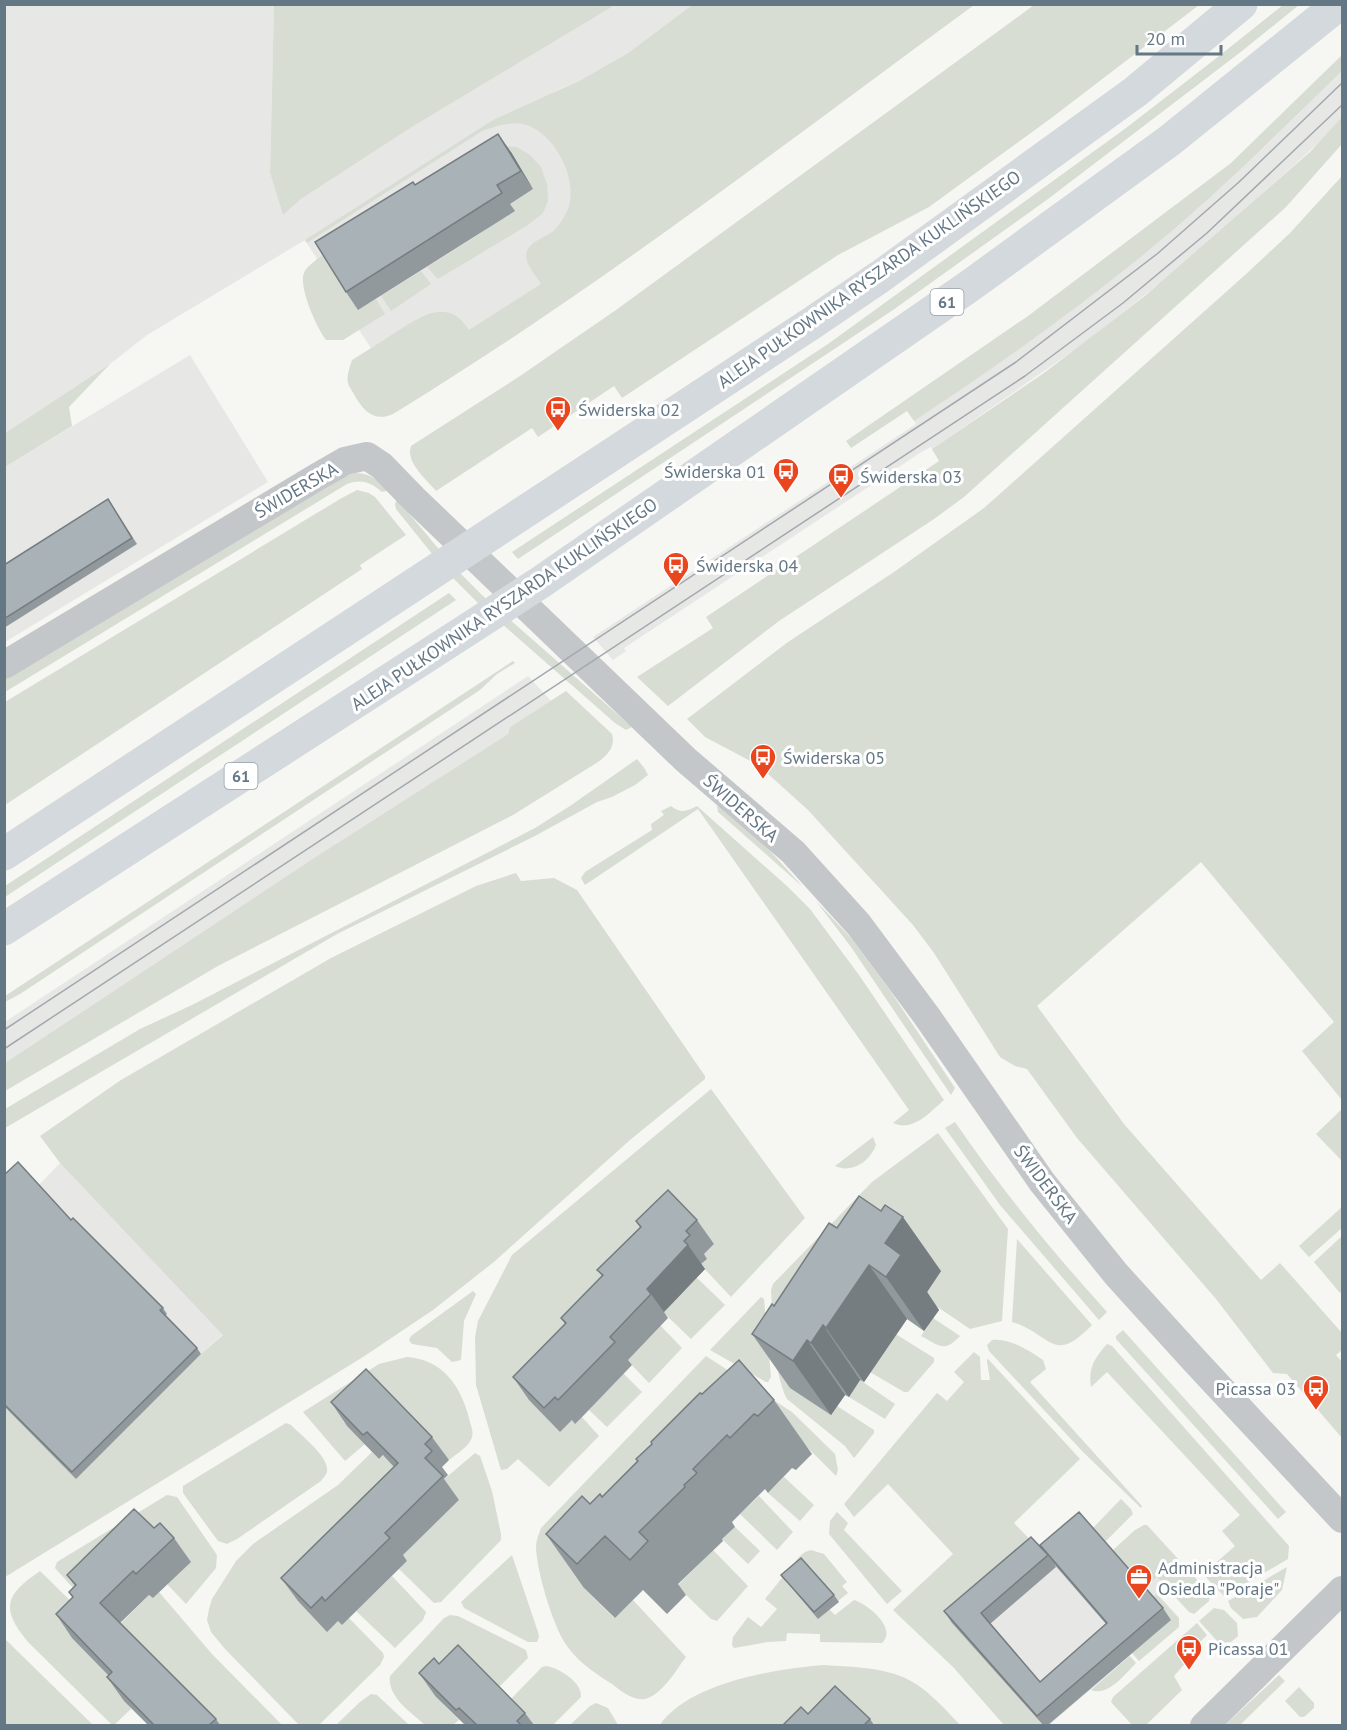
<svg xmlns="http://www.w3.org/2000/svg" width="1347" height="1730" font-family="'PT Sans',sans-serif">
	<rect width="100%" height="100%" fill="#f6f6f2"/>
	<g fill="#e7e7e6">
		<path d="M5,5h269l-4,168 13,42 18,-16 111,-72 203,-122h77l-64,48 -47,27 -27,12 109,130 -262,171 -44,-66 -51,-52 11,-16 -12,-19 -158,95 -37,29 -105,69z"/>
		<path d="M1342,71v46l-18,21 -145,130 -99,78 -148,103 -1,-2 -8,4 -299,197 2,3 -13,9 -20,-23 323,-213 -2,-3 153,-107 62,-48 135,-119z"/>
		<path d="M190,355l78,127 -263,160v-175z"/>
		<path d="M528,676l23,25 -41,26 -2,7 -191,122 -312,207v-41z"/>
		<path d="M60,1163l163,171 -22,20 -125,125 -71,-73v-182l33,-38z"/>
		<path d="M1047,1558l97,30 13,-11 8,10 -12,11 -23,58 -82,70 -5,-1 -91,-102z"/>
	</g>
	<g fill="#d7ddd3">
		<path d="M274,5v-1l341,1 -203,122 -111,72 -18,16 -13,-42z"/>
		<path d="M692,5h282c-191,140 -378,285 -581,409 -18,8 -29,-2 -38,-18 -2,-4 -6,-9 -7,-13 -2,-7 2,-16 4,-23 15,-9 30,-19 44,-28 26,-16 52,-35 73,-2l72,-46c-5,-9 -18,-21 -14,-33 4,-10 17,-13 25,-19 6,-5 13,-15 16,-23 11,-30 -14,-78 -45,-85 -14,-3 -28,3 -41,7l-175,112 -2,-3 188,-120 88,-40 47,-27z"/>
		<path d="M1034,5h165l-149,114 -121,88 -91,48 -216,143 -8,-12 -76,51 -6,-9 -96,63c-10,-12 -31,-29 -25,-45l109,-70 96,-66z"/>
		<path d="M1283,5h16l-57,46 -194,148 -155,111 -375,249 -6,-7 316,-208 298,-216 88,-68z"/>
		<path d="M1342,55v16c-69,67 -138,136 -214,196 -69,55 -141,106 -214,154l-7,-10 -56,37 -5,-7 182,-125 203,-153z"/>
		<path d="M1342,117v27l-56,63 -322,290 -30,22 -155,102 -111,85 -31,-29 76,-49 -7,-11 233,-156 -7,-12 112,-76 102,-78 165,-144z"/>
		<path d="M504,146l13,1 13,8 11,12 6,17 1,17 -5,12 -15,12 -90,54 -11,-12 53,-33 30,-30 23,-15 -22,-36 -152,156 17,-10 9,15 -42,26h-17c-9,-11 -28,-54 -22,-67 2,-6 9,-10 13,-14l173,-110z"/>
		<path d="M1342,176v924l-40,-49 32,-29 -133,-160 -164,144 87,118 137,156 19,-17 62,70v17l-6,5 6,7v76l-55,-64 -14,-1 -57,-74 -139,-161 -50,-69 -12,-3 -15,-9 -66,-104 -21,-28 -105,-115 -50,-45 -53,-28 -18,-18 101,-77 106,-70 90,-64 261,-233 45,-42z"/>
		<path d="M421,271l10,13 -40,27 -10,-15z"/>
		<path d="M110,364l-41,43 3,19 -67,41v-34z"/>
		<path d="M355,473c16,0 24,8 35,17l-8,2c-12,-10 -20,-13 -35,-8l-342,208v-13l209,-126 108,-69z"/>
		<path d="M357,490l12,3 6,4 31,38 -46,30 2,4 -357,236v-103l335,-203z"/>
		<path d="M397,499l55,66 31,31 149,131 -6,3 -11,-7 -138,-121 -32,-32 -49,-61 -1,-5z"/>
		<path d="M449,593l7,7 -451,297v-11z"/>
		<path d="M513,661l2,2 -18,11 -17,16 -460,304 -15,8v-6z"/>
		<path d="M566,691l46,43c4,13 -5,21 -14,28l-85,53 -295,151 -213,125v-28l312,-207 191,-122 2,-7z"/>
		<path d="M637,759l8,10 3,6 -13,10 -23,12 -15,5 -64,35 -196,97 -332,194v-19l135,-80 52,-24 343,-177 35,-22z"/>
		<path d="M720,804l31,26 52,57 -85,-75 -1,-6z"/>
		<path d="M671,806c10,8 16,5 26,0l91,81 22,22 49,66 85,125c-15,13 -31,32 -51,23l16,-13 -211,-301 -113,76 -4,-7 4,-6 67,-42 -1,-6 13,-9 -3,-4z"/>
		<path d="M516,873l5,8 33,-3 23,12 128,186v3l-75,61 -135,121 -62,49 -70,47 -358,220v-171l71,72 125,-124 22,-19 -163,-172 -20,-27 81,-56 210,-122 145,-72z"/>
		<path d="M816,901l36,38 39,53 64,96 -4,7 -100,-148z"/>
		<path d="M711,1089l94,129 -74,79 -30,-32 2,-10 11,-11 -29,-30 -125,218 12,-12 10,-3 17,19 -50,51 -31,-28 -11,10 -6,1 -25,-85 -1,-48 3,-16 34,-66z"/>
		<path d="M1342,1109v52l-26,-27z"/>
		<path d="M955,1122c46,67 97,129 152,190l-8,8 -99,-115 -55,-77z"/>
		<path d="M938,1133l70,96 -6,92 -32,8 -47,-32 17,-25 -17,-13 -86,147 37,24v3l-20,25 -9,-12 -58,-47c-14,-27 -14,-78 -16,-109l2,-6 99,-102z"/>
		<path d="M873,1137l3,8c-6,16 -24,29 -41,21z"/>
		<path d="M1342,1207v21l-33,29 -10,-11z"/>
		<path d="M1342,1236v55l-2,2 -26,-31z"/>
		<path d="M1017,1239l75,86c-40,41 -40,9 -80,-3z"/>
		<path d="M692,1273l33,32 -34,34 -27,-26z"/>
		<path d="M473,1291l3,3 -12,27 -3,39 -9,2 -15,-14 -25,-4 -3,-4 2,-4z"/>
		<path d="M761,1297l3,2 7,78 -3,5h-2l-56,-32z"/>
		<path d="M933,1318l27,18c-16,17 -20,10 -39,0z"/>
		<path d="M656,1321l26,27 -33,35 -22,-23z"/>
		<path d="M886,1328l48,30v4l-26,30h-4l-34,-20 14,-20z"/>
		<path d="M1123,1330l163,182 -8,7 -162,-180v-3z"/>
		<path d="M992,1340c18,-2 36,10 51,20l3,9 -16,13 112,124 -1,2 -58,-56 -94,-101 -2,-6z"/>
		<path d="M1107,1344l5,2 177,200 -1,13 -64,37 -21,-22 32,-28 -13,-15 18,-16 -133,-143 -16,15c-3,-20 4,-29 16,-43z"/>
		<path d="M974,1352l6,5 1,23h9l-3,-18v-3l2,1 91,99 -66,64 25,26 -86,74 90,102h-39l-51,-58 -59,-56 -1,-1 60,-56 -65,-70 -34,33 -10,-13 93,-111 10,8 17,-19 -10,-10z"/>
		<path d="M706,1356l86,56 43,42 3,16 -2,6 -61,-61 -191,173 30,30 19,-18 53,57c-10,13 -24,38 -41,42 -12,2 -24,-8 -33,-15 -16,-10 -34,-22 -45,-38 -14,-19 -31,-77 -31,-100 0,-6 3,-12 5,-18z"/>
		<path d="M407,1357c35,2 54,29 62,61 1,6 5,13 3,19 -2,9 -17,18 -23,23l-66,-67 -26,14 -14,14 22,23 -20,17 -42,-49 76,-48z"/>
		<path d="M619,1369l23,23 -35,35 -18,-17z"/>
		<path d="M860,1380l35,24 -10,15 -36,-22z"/>
		<path d="M286,1423l5,2c9,9 35,30 36,43 1,6 -3,9 -6,13l-84,58 -10,5 -9,-3 -35,-48v-7z"/>
		<path d="M372,1452l7,7 5,-4 34,36 -91,140 11,-10 4,3 7,-6 34,35 1,4 -4,8 -61,60h-20l-74,-76 -14,-17 -4,-12 2,-11 3,-10 24,-38 17,-17 85,-59z"/>
		<path d="M475,1453l5,3 12,35 9,43v6l-60,62 -7,1 -35,-34 8,-8 -5,-5 57,-56 -18,-18z"/>
		<path d="M784,1477l30,28 -14,16 -32,-28z"/>
		<path d="M167,1495l10,2 40,58 -1,13 -30,36 -19,-20 23,-23 -107,38 -28,-31 2,-6z"/>
		<path d="M759,1496l34,36 -16,18 -37,-36z"/>
		<path d="M1121,1499l10,10 2,5 -29,29 -12,-14z"/>
		<path d="M837,1512l11,11 -4,7 58,61 -15,13 -58,-70 1,-13z"/>
		<path d="M1144,1525h3l63,69 -1,7 -15,13 -5,-2 -32,-35 -13,11 -32,-37 23,-21z"/>
		<path d="M735,1527l25,24 -12,13 -26,-25z"/>
		<path d="M713,1550l35,36 -31,35 -6,-2 -34,-33z"/>
		<path d="M811,1550l13,4 23,28 -5,4 6,7 -10,8 -52,-19 32,36 11,-9 6,6 19,-15c13,4 44,28 28,43l-62,-1v-8l-33,-1 -1,8 -18,1 -34,6 -2,-3 1,-8 15,-20 13,10 16,-18 -12,-10 34,-42 6,-5z"/>
		<path d="M512,1555l26,77 1,5 -2,5h-9l-64,-34 -3,-6z"/>
		<path d="M1287,1567l-5,23 -25,27 -14,2 -12,-11 -3,-7z"/>
		<path d="M40,1571l50,49 39,76 2,13 -16,15h-4l-83,-82c-28,-34 -23,-47 12,-71z"/>
		<path d="M392,1576l34,36 -3,8 -28,28 -39,-37z"/>
		<path d="M159,1592l53,62 70,71h-67l-101,-95 35,-35 4,3z"/>
		<path d="M1157,1594l22,24v9l-40,34 -7,-8 20,-55z"/>
		<path d="M1214,1608l10,2 13,13 1,13 -7,6 -12,1 -20,-22z"/>
		<path d="M450,1615l8,1 68,34 2,8 -32,32 -60,7 23,23 -6,5h-28c-13,-12 -38,-28 -35,-49l54,-58z"/>
		<path d="M1197,1623l10,12 -14,14 2,3 -21,24 8,14 -36,35h-14l-21,-23 2,-5z"/>
		<path d="M4,1639h1l88,86h-88z"/>
		<path d="M1130,1656l6,7c-11,11 -28,34 -45,27z"/>
		<path d="M824,1665c26,2 55,2 79,12 23,10 41,31 57,48l-301,1c30,-44 116,-57 165,-61z"/>
		<path d="M546,1666c13,2 36,16 35,31l-28,28h-22l-23,-23 34,-35z"/>
		<path d="M1279,1675l6,6 -45,44h-15z"/>
		<path d="M1299,1687l15,16v5l-10,9h-4l-15,-16z"/>
		<path d="M371,1694l6,1 32,30h-73l24,-23z"/>
		<path d="M596,1703l12,5 10,17h-48l20,-19z"/>
	</g>
	<g fill="none" stroke-linecap="round" stroke-linejoin="round">
		<g stroke="#c3c7ca" stroke-width="28">
			<path d="M4,665l313,-188 28,-16 22,-5 15,10 31,32 273,262 107,92 66,73 67,90 116,167 74,92 79,87 147,158"/>
			<path d="M1204,1726l138,-136"/>
		</g>
		<g stroke="#d4d9dd" stroke-width="33">
			<path d="M4,854l808,-531 69,-47 254,-184 106,-88"/>
			<path d="M4,929l537,-347 430,-297 198,-144 170,-137"/>
		</g>
		<g stroke="#a1a9ae" stroke-width="1.5">
			<path d="M4,1030l1012,-668 141,-108 82,-72 103,-99"/>
			<path d="M4,1049l1021,-673 98,-73 84,-70 135,-128"/>
		</g>
	</g>
	<g fill="#91999d" fill-rule="evenodd">
		<path d="M511,152l22,37 -23,15 5,7 -157,99 -12,-18 69,-107z"/>
		<path d="M108,499l29,45 -133,84v-63z"/>
		<path d="M4,1175l67,45 92,88 4,6 -2,2 32,32 4,6 -125,125 -72,-73z"/>
		<path d="M697,1220l17,24 -10,10 3,5 -6,5 4,5 -41,43 4,6 -40,42 4,5 -48,50 -9,9 -3,-4 -12,12 -31,-32 -16,-23 52,-53 -4,-6 41,-42 -5,-6 43,-43 -4,-6z"/>
		<path d="M837,1228l104,43 -14,21 12,18 -15,21 -17,-12 -43,63 -4,-2 -11,17 -4,-2 -14,20 -41,-27 -38,-54z"/>
		<path d="M702,1394l72,6 38,54 -16,16 -4,-2 -24,25 -3,-4 -33,33 3,5 -13,12 1,2 -45,43 8,11 -19,19 -24,-24 -28,28 -31,-30 -38,-54 44,-30 12,-7z"/>
		<path d="M331,1402l101,35 17,23 -7,7 6,8 -4,4 15,21 -56,55 4,6 -65,64 -4,-4 -11,11 -29,-31 -17,-23 113,-111 -11,-12 -4,4 -32,-33z"/>
		<path d="M154,1528l20,10 17,24 -38,36 -4,-3 -29,28 96,96 4,6h-72l-24,-24 -17,-24 2,-1 -37,-38 -16,-24 17,-17 -4,-5 6,-6 -8,-11z"/>
		<path d="M1044,1551l119,57 8,12 -123,105h-5l-91,-102 -8,-12zM1054,1564l52,60 -66,58 -50,-58 66,-57z"/>
		<path d="M781,1575l53,20 5,7 -21,17z"/>
		<path d="M439,1664l86,49 9,12h-69l-29,-28 -17,-24z"/>
		<path d="M808,1714l62,5 4,6h-91z"/>
	</g>
	<g fill="#767d80">
		<path d="M498,134l13,18 22,37 -12,-18z"/>
		<path d="M903,1217l38,54 -14,21 12,18 -15,21 -38,-54 -1,-34z"/>
		<path d="M688,1245l17,24 -41,43 -13,-18 -4,-5z"/>
		<path d="M869,1265l38,54 -43,63 -38,-54z"/>
		<path d="M823,1325l37,55 -11,17 -38,-54z"/>
		<path d="M807,1340l38,55 -14,20 -38,-54z"/>
	</g>
	<g fill="#a9b2b7" stroke="#767d80" stroke-width="1.5">
		<path d="M498,134l23,37 -24,14 5,8 -156,99 -31,-50 98,-60 2,3z"/>
		<path d="M108,499l24,39 -128,81v-54z"/>
		<path d="M18,1162l53,58 2,-2 90,90 -3,2 37,38 -125,124 -68,-68v-229z"/>
		<path d="M668,1190l29,30 -11,11 4,4 -6,6 4,4 -41,44 4,5 -41,43 5,5 -48,49 -9,9 -3,-3 -11,11 -31,-31 53,-54 -5,-5 42,-43 -6,-5 44,-43 -5,-6z"/>
		<path d="M859,1196l22,15 4,-6 18,12 -18,26 16,12 -15,22 -17,-12 -43,63 -3,-3 -12,18 -4,-3 -14,21 -41,-27 20,-30 2,2 55,-83 8,5z"/>
		<path d="M739,1360l35,40 -16,16 -4,-2 -24,24 -3,-3 -34,34 4,4 -13,12 1,2 -46,45 9,9 -18,19 -25,-24 -28,28 -31,-30 36,-38 8,8 10,-10 2,3 36,-36 -2,-2 16,-15 -1,-2 49,-49 2,1z"/>
		<path d="M366,1369l66,68 -7,7 7,7 -7,7 18,18 -58,57 5,5 -65,63 -3,-4 -11,11 -30,-30 117,-115 -31,-31 -4,3 -32,-33z"/>
		<path d="M134,1509l20,19 6,-5 14,15 -38,36 -3,-3 -33,32 116,116 -7,6h-55l-47,-48 5,-5 -56,-58 17,-17 -4,-5 7,-7 -9,-10z"/>
		<path d="M1079,1512l84,96 -126,108 -93,-105 87,-74 17,18 -67,58 59,69 67,-59 -67,-78z"/>
		<path d="M801,1558l33,37 -20,17 -33,-37z"/>
		<path d="M458,1645l67,68 -8,8 4,4h-44l-18,-17 -3,2 -37,-37 15,-15 5,6z"/>
		<path d="M835,1686l35,33 -6,6h-81l18,-18 7,7z"/>
	</g>
	<defs>
		<g id="bus-pin" transform="scale(1.35)"><path d="M0 17L-7.5 6A9.5 9.5 0 1 1 7.5 6Z" fill="#e9451f" stroke="#fff"/><path d="M-5-6H5V4H4V6H2V4H-2V6H-4V4H-5ZM-3.5-4V0h7V-4ZM-3.5 1.2v1.5H-2V1.2ZM2 1.2v1.5H3.5V1.2Z" fill="#fff"/></g>
		<g id="office-pin" transform="scale(1.35)"><path d="M0 17L-7.5 6A9.5 9.5 0 1 1 7.5 6Z" fill="#e9451f" stroke="#fff"/><path d="M-6-3h4V-5.5h4V-3h4V5H-6ZM-1-4.5V-3h2v-1.5ZM-6 0V1H6V0Z" fill="#fff"/></g>
	</defs>
	<g fill-rule="evenodd">
		<use href="#bus-pin" x="558" y="409"/>
		<use href="#bus-pin" x="786" y="471"/>
		<use href="#bus-pin" x="841" y="476"/>
		<use href="#bus-pin" x="676" y="565"/>
		<use href="#bus-pin" x="763" y="757"/>
		<use href="#bus-pin" x="1316" y="1388"/>
		<use href="#office-pin" x="1139" y="1577"/>
		<use href="#bus-pin" x="1189" y="1648"/>
	</g>
	<g text-anchor="middle" dominant-baseline="central" stroke-width="6" stroke-linejoin="round" paint-order="stroke">
		<g fill="#fff" stroke="#92a0aa" stroke-width="1.5">
			<rect x="930.5" y="289" width="33" height="26" rx="4.5"/>
			<rect x="224.5" y="763" width="33" height="26" rx="4.5"/>
		</g>
		<g font-size="16" font-weight="bold" fill="#647785">
			<text x="947" y="302">61</text>
			<text x="241" y="776">61</text>
		</g>
		<g font-size="18" fill="#647785" stroke="#fff">
			<text transform="translate(869 279) rotate(-35)">ALEJA PUŁKOWNIKA RYSZARDA KUKLIŃSKIEGO</text>
			<text transform="translate(296 490) rotate(-30)">ŚWIDERSKA</text>
			<text transform="translate(504 604) rotate(-34)">ALEJA PUŁKOWNIKA RYSZARDA KUKLIŃSKIEGO</text>
			<text transform="translate(741 808) rotate(41)">ŚWIDERSKA</text>
			<text transform="translate(1046 1184) rotate(53)">ŚWIDERSKA</text>
		</g>
		<g font-size="18" fill="#647785" stroke="#fff" text-anchor="start">
			<text x="578" y="409">Świderska 02</text>
			<text x="766" y="471" text-anchor="end">Świderska 01</text>
			<text x="860" y="476">Świderska 03</text>
			<text x="696" y="565">Świderska 04</text>
			<text x="783" y="757">Świderska 05</text>
			<text x="1296" y="1388" text-anchor="end">Picassa 03</text>
			<text x="1158" y="1567">Administracja<tspan x="1158" dy="21">Osiedla "Poraje"</tspan></text>
			<text x="1208" y="1648">Picassa 01</text>
		</g>
	</g>
	<rect width="1347" height="1730" fill="none" stroke="#647785" stroke-width="12"/>
	<path d="M1137 45v9h84v-9" fill="none" stroke="#647785" stroke-width="3"/>
	<text x="1146" y="45" font-size="18" fill="#647785" stroke="#ffffff" stroke-width="4.5" paint-order="stroke">20 m</text>
</svg>
